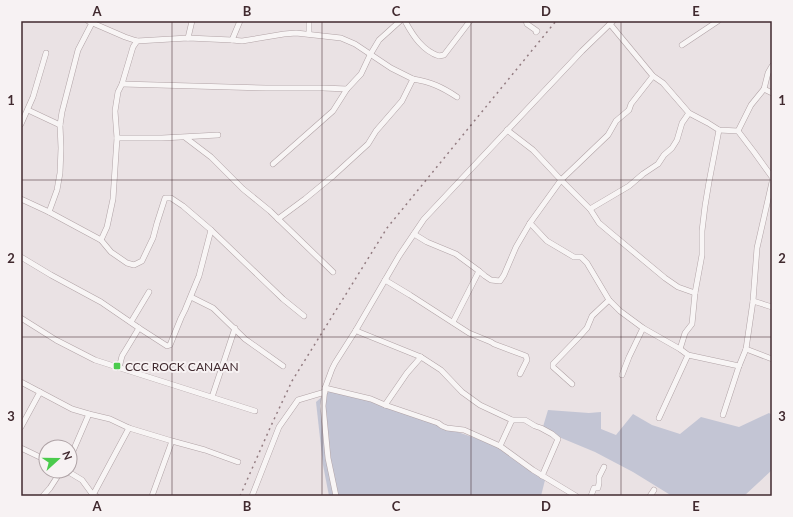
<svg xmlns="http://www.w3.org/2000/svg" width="793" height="517" font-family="Lato,sans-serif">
	<rect width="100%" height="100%" fill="#eae2e4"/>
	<g fill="#c3c5d4">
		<path d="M332,388l163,57 50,35 -4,16h-212l-6,-31 -7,-63z"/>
		<path d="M548,410l41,3 12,-1v17l15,6 17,-21 19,11 28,9 21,-17 38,10 30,-14 3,2v55l-28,26h-72l-39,-24 -38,-20 -53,-22z"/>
	</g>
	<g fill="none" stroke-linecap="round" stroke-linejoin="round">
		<g stroke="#b1a3a6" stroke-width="6">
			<g id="minor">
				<path d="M88,21l37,16 12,4 51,-3 44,2 10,1 42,-7 12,-1 45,5 14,6 36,24 22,11"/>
				<path d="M405,21c8,15 18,30 34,35l5,-1 26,-34"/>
				<path d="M526,21l1,3 10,7 -1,1"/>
				<path d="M610,24l43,52 10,7 26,30 19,10 11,7 19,1 16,21 18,25v5l-15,66 -4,53 -7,48 -7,17 -16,49"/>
				<path d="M309,34v-13"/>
				<path d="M188,38l4,-17"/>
				<path d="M232,40l8,-19"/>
				<path d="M682,45l36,-24"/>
				<path d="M122,84l144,4h57l24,1"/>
				<path d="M764,89l8,4"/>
				<path d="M28,110l32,15"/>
				<path d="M21,124l12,-27 13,-44"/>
				<path d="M507,130l26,20 28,30 29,29 9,14 13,11 53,44 13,9 17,6"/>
				<path d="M738,131l13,-26 13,-16 4,-16 4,-7"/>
				<path d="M117,138h45l56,-3"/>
				<path d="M186,138l25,19 32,32 27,22 63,61"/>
				<path d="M273,164l60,-53 14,-22 14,-15 9,-19 9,-15 21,-19"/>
				<path d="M21,199l28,13 52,28 10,12 16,11 7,2 8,-4 11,-23 4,-15 8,-25h6l12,8 28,24 72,69 21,17"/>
				<path d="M590,209l39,-23 14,-12 15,-10 6,-9 8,-7 5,-8 5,-17 7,-10"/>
				<path d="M49,212l8,-22 3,-17 1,-25 -1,-23 2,-13 16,-62 14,-27"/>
				<path d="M278,219l27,-20 28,-23 35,-32 8,-13 26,-30 11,-22c18,3 29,8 44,18"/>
				<path d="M530,223l17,18 27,16h7l6,6 22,37 11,11 23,17 37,21 8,6 51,11"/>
				<path d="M414,234l13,8 29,12 23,17 6,5 6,4 9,1 4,-6 12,-28 14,-24 31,-43 47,-45 8,-14 13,-11 2,-6 22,-28"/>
				<path d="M101,240l6,-13 6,-28 4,-61 -2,-27 3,-19 4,-8 11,-37 4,-6"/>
				<path d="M21,257l30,18 50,27 38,26 28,18 3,-1 11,-27 4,-8 14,-34 12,-46"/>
				<path d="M385,280l25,15 59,38 22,9 3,2 32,12 1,4 -7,14"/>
				<path d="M191,297l22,11 32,31 38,27"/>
				<path d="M753,301l19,6"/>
				<path d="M21,318l35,22 39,20 160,51"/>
				<path d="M131,322l18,-30"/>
				<path d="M453,322l26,-51"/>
				<path d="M356,330l3,2 62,25 20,13 21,22 18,13 32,15h13l10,6 6,2 11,6 6,5 -16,37"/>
				<path d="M680,349l5,-16 7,-9 3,-31 7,-38v-24l3,-25 4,-24 10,-52"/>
				<path d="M746,349l26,10"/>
				<path d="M119,368l3,-12 17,-28"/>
				<path d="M622,375l7,-18 14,-29"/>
				<path d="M21,382l51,27 17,5 21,5 19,9 43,13 33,9 33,12"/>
				<path d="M572,384l-19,-17v-3l25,-26 9,-10 5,-12 17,-16"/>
				<path d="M325,388l46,11 14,6 53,18 4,3 5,2 17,2 36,16 33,24 43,26"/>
				<path d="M212,397l23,-69"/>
				<path d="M385,405l22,-32 14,-16"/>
				<path d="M659,418l29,-63"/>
				<path d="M21,427l19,-35"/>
				<path d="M500,446l12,-26"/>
				<path d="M21,448l25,12"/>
				<path d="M70,458l19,-44"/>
				<path d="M67,471l15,9 11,15 3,1"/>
				<path d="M93,495l36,-67"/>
				<path d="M43,496l7,-8 11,-17"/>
				<path d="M152,496l20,-55"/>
				<path d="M252,496l27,-69 19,-27 27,-8"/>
				<path d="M336,496l-8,-38 -5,-52 2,-18 7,-19 3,-6 21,-33 43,-74 25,-37 109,-116 49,-52 31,-30"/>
				<path d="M591,496l3,-8h4l1,-5v-6l5,-10"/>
				<path d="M650,496l4,-6"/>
			</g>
		</g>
		<use href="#minor" stroke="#f8f5f5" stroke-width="5"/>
		<path stroke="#937c81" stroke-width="1.5" stroke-dasharray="2 4" stroke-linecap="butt" d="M240,496l30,-68 22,-47 95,-153 169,-207"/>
	</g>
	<path fill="none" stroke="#412a2f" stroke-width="1" stroke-opacity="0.55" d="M172,21v475M322,21v475M471,21v475M621,21v475M21,180h751M21,337h751"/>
	<rect fill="#4bcb4d" stroke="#f7f2f3" stroke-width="1.5" x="113" y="362" width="8" height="8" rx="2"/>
	<g text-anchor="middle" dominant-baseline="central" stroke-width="4" stroke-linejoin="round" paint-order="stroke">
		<g font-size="12" fill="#412a2f" stroke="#f7f2f3" text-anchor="start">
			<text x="125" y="366">CCC ROCK CANAAN</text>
		</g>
	</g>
	<rect width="793" height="517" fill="none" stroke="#f7f2f3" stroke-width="44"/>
	<g transform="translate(58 459) rotate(69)"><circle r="19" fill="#f7f2f3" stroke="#aea2a5"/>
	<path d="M0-3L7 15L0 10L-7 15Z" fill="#4bcb4d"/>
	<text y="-6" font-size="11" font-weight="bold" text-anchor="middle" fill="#412a2f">N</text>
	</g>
	<rect x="22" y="22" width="749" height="473" fill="none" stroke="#412a2f" stroke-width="1.5"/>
	<g font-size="13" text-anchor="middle" font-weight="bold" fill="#412a2f">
		<text x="97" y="16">A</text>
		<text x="247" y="16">B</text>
		<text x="396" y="16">C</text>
		<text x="546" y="16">D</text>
		<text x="696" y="16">E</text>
		<text x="11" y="105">1</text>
		<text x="782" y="105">1</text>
		<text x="11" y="263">2</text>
		<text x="782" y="263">2</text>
		<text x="11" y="421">3</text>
		<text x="782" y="421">3</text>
		<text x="97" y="511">A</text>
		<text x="247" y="511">B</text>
		<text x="396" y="511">C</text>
		<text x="546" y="511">D</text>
		<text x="696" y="511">E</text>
	</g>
</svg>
